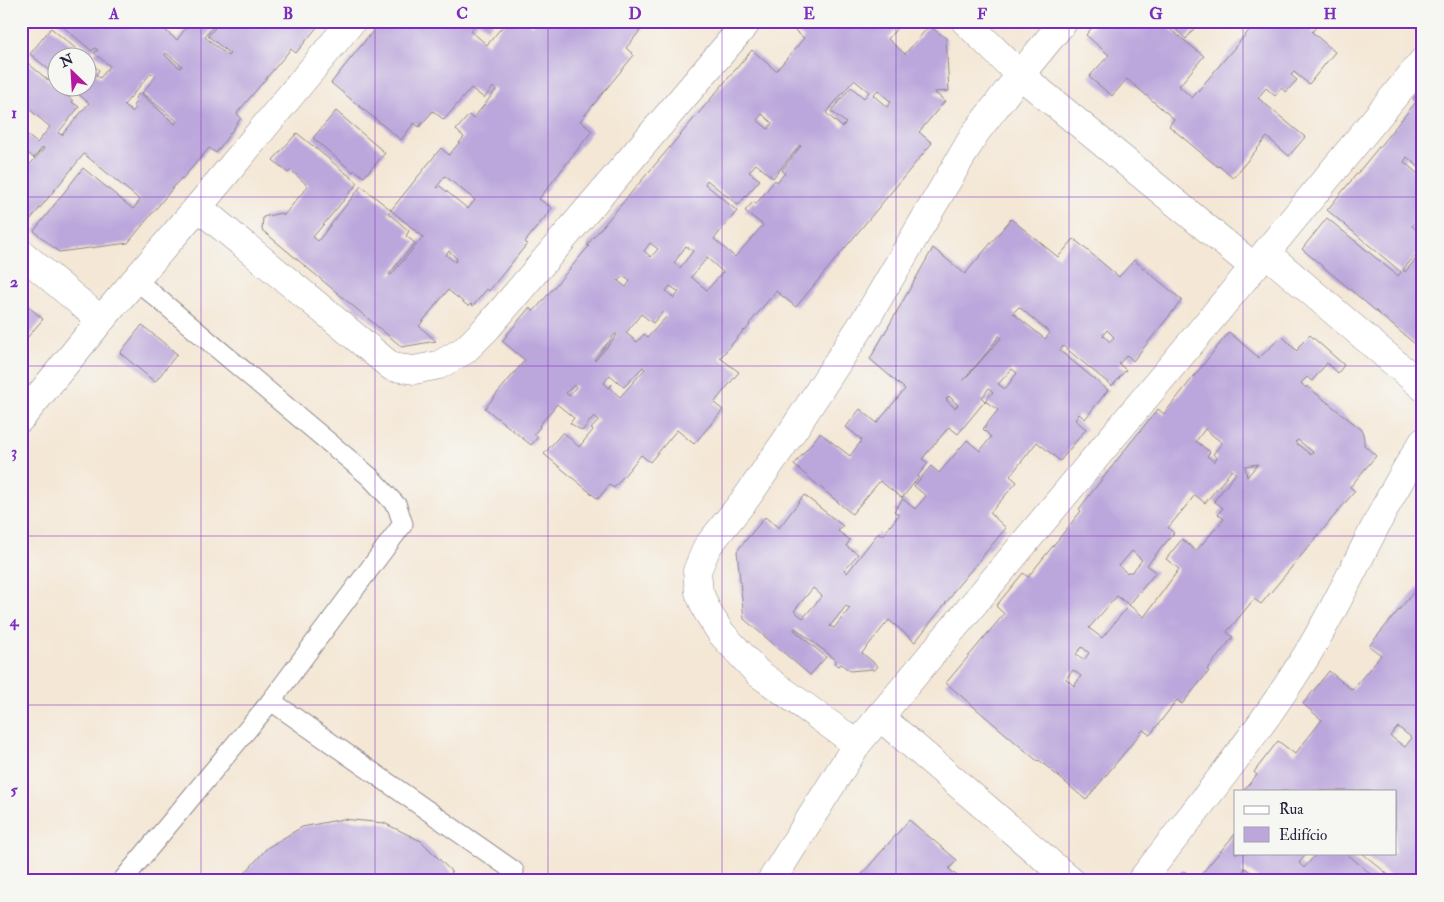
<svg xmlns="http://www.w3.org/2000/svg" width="1444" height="902" font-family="'IM FELL Double Pica',serif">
	<rect width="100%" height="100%" fill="#f6f6f2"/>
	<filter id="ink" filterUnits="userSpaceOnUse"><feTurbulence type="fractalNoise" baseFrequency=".02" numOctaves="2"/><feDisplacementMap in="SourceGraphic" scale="10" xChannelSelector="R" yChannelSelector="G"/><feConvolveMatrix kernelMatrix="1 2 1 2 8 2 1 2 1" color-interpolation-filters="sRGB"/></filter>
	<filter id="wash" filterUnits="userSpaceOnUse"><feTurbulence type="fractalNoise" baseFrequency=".0096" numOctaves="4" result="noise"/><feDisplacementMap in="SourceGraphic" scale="20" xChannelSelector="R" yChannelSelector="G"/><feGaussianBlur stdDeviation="1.12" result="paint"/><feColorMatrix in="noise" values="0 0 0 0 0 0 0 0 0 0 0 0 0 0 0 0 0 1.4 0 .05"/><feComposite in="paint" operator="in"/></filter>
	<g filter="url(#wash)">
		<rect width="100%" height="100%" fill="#f4e7d5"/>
		<g id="blocks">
			<g fill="#bca7dc" fill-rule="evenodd">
				<path d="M56,21h116l-7,9 12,10 14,-19h131l-26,32 -5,-4 -54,64 4,5 -25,35 -7,-5 -27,31 -1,-1 -53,65 -69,9 -25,-21 49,-63 50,41 7,-9 -56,-46 -58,71 -3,4 -2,-2v-53l23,-25 -1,-2 -9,11 -6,-5 -7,9v-32l16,13 13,-16 -22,-19 -7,8v-53l3,-3 49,41 -1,1 7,5 -21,26 4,2 27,-32 -18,-15h17v-30l4,4 -1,1 8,7 -3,5 4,3 10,-12 -16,-13 4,-3 -3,-2 -3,3zM213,27l2,1 -7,8 22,18 -2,2 -23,-19zM166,53l16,13 -2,2 -15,-13zM151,73l5,3 -14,17 35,28 -2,3 -35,-31 -5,5 2,3 -4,5 3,2 -4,4 -8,-7z"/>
				<path d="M381,21h113l-6,8 -10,-7 -7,9 16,14 20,-24h19l6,5 4,-5h112l-22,27 8,7 -54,66 12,10 -53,68 13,9 -27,34 2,2 -38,47 -2,-2 -14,17 -2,-2 -3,2 -20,-16 -29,36 17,15 -34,6 -140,-117 1,-13 18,-4 3,2 24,-29 -17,-16 -3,3 -15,-13 24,-27 61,50 -45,54 5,4 43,-55 30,24 -3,3 21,18 -3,5 9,7 -26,31 2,1 32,-38 -32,-27 50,-62 8,7 15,-18 -8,-7 13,-15 4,4 23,-29 -3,-3 -9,11 -13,-10 -27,32 -11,-9 -14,16 -5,-4 -13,17 -70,-57zM445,176l30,24 -7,9 -28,-23 -2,2 -1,-1zM449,251l8,8 -2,3 -9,-7z"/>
				<path d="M784,21h119l-15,18 17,15 24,-28 17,12 3,53 -15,1 11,9 -26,31 13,11 -136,164 -20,-16 -27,33 1,1 -5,6 -1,-1 -24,28 19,14 -25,31 9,7 -29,34 -17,-14 -27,32 -9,-7 -27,33 -5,-3 -11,14 -54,-45 19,-22 16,15 14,-17 -2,-1 8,-9 -5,-4 -12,15 -12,-8 4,-5 -17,-14 -18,22 1,1 -6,7 4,3 -7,8 -46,-37 40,-48 -23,-19 27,-33 5,3 55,-65 -2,-1 165,-195 24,21 28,-33zM854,80l15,12 -5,6 -13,-11 -20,24 15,12 -4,4 -16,-14zM878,90l13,12 -4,5 -14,-12zM762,114l10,9 -4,6 -11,-9zM800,145l1,1 -19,24 3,3 -8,9 -2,-2 -19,24 -3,-2 -8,9 18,14 -28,32 -21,-18 23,-28 -32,-27 2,-4 31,25 22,-25 -11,-8 7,-8 17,14zM650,243l8,6 -7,8 -7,-6zM686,246l7,5 -13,17 -6,-5zM707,258l16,14 -16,18 -16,-13zM623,276l7,5 -4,6 -8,-6zM670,286l9,6 -5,6 -8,-7zM663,312l4,4 -19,21 -4,-3 -7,8 -11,-9 15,-19 12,9zM615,334l2,1 -22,26 -1,-1zM643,367l2,2 -25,28 -10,-9 2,-4 -3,4 -5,-5 6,-8 14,12zM574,385l2,2 -7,9 -3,-3z"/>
				<path d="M1097,21h103l-14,18 -14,-13 -2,3 34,27 -25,30 13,12 65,-77h64l-9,11 23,20 -26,32 -15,-12 -3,3 6,5 -11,12 -5,-4 -6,8 -9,-8 -8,10 47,39 -16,19 -22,-19 -34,41 -14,-12 -1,1 -49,-41 5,-7 -47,-40 -15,17 -23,-19 20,-22 -23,-20z"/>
				<path d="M1233,21h17l-7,9z"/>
				<path d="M51,28l36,30h-29v19l-28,-23z"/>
				<path d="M1423,86v85l-16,-14 -3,5 19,16v35l-11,13 11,9v11l-20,24 2,2 15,-18 3,3v92h-2l-119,-100 25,-31 71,58 3,-4 -74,-62 89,-108 -3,-3z"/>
				<path d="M336,111l49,42 -21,24 -9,-7 -2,2 -40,-34z"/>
				<path d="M1011,219l47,38 16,-18 45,38 15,-17 48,40 -49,61 -6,-6 -8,9 7,6 -14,16 -49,-40 -3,5 48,39 -23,29 -6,-5 -4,6 11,9 -26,32 -23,-19 -27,34 7,6 -27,31 16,15 -54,65 1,1 -38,48 -26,-22 -27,33 16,13 -4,5 -2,-2 -22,2 -9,-7 -3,2 -4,-3 2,-3 -41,-32 -1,2 32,27 -16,18 -66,-56 -7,-68 28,-34 14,11 25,-33 39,31 -5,5 12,9 -4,6 12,8 -14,16 3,3 31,-40 4,3 17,-21 -5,-4 9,-12 12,10 11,-13 -12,-10 17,-20 8,7 28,-33 13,11 11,-14 -8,-8 15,-19 -13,-9 8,-9 -4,-4 -7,10 3,3 -27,33 -9,-7 -27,32 6,4 -11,14h2l-17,21 -22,-17 -28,33 -58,-49 26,-32 30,23 12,-16 -16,-13 14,-18 17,14 28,-34 -35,-30 63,-111 32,26zM1019,307l31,26 -5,6 -32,-26zM1107,330l7,7 -4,5 -7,-7zM999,336l2,2 -39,44 27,-32zM1012,369l5,4 -12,16 -7,-5zM949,396l9,9 -3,3 -9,-8zM813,588l9,8 -19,22 -9,-7zM846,606l4,2 -16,20 -4,-2z"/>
				<path d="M21,299l3,3v1l19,16 -22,26z"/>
				<path d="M142,325l35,29 -22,28 -35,-29z"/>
				<path d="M1229,332l30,26 23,-22 15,15 2,-3 -1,-1 12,-12 34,30 -6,8 -11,-10 -15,18 -5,-4 -6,6 5,5 1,-2 55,44 2,9v6l12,11 -26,31 5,4 -94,113 -7,-5 -27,33 6,5 -26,33 2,1 -27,33 -5,-4 -27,35 -7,-5 -57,70 -47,-40 -1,1 -3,-2 -89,-76 58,-69 -8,-8 27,-33 5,4 53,-66 -2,-2 52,-67 27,-33 6,5zM1205,429l17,14 -9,11 4,4 -3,4 -7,-6 3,-4 -14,-11zM1298,440l15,12 -2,3 -16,-13zM1258,464l-11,13 -2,-11zM1232,470l4,3 -22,28 9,7 -5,6 6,5 -28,32 -14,-12 -16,20 13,10 -35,48 -15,-12 -27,33 -13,-10 28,-32 12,9 27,-33 -9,-7 27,-32 -6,-5 27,-33 10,8zM1132,551l10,9 -10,12h-5v1l-8,-7zM1082,647l7,6 -5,7 -8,-6zM1073,670l8,6 -7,10 -8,-7z"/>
				<path d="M1418,587l5,4v290h-34l2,-4 -29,-24h33v-62h-152l14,-16 -3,-3 24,-31 17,13 27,-34 -19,-16 26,-33 23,19 29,-35 -12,-9zM1398,727l14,11 -7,9 -15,-11z"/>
				<path d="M343,819l41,4 37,18 29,29 6,11h-218l29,-33 35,-21z"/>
				<path d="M909,820l48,40 -8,9 14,12h-107z"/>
				<path d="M1235,834v19h72l-8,10 5,5 13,-15h29l33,28h-117l-17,-13 -3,4 11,9h-71l-1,-8 2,-2 14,8z"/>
			</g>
		</g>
	</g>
	<g filter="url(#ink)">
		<use href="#blocks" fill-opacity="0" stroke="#8b8488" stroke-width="1"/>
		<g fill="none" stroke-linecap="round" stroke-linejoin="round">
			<g stroke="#8b8488" stroke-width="21">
				<g id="service">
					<path d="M271,701l243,170"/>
					<path d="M122,881l149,-180 132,-177 -6,-18 -27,-29 -234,-197"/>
				</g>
			</g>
			<g stroke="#8b8488" stroke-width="29">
				<g id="minor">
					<path d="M965,21l55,54 234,192"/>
					<path d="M198,207l194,160 22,3 25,-5 26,-15 23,-23 260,-306"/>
					<path d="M21,253l80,67"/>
					<path d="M1266,253l157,134"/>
					<path d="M21,418l80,-98 97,-113 154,-186"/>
					<path d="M879,716l192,165"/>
					<path d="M857,744l-99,-71 -37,-40 -14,-22 -8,-19 -2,-21 10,-24 40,-50 45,-65 77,-118 107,-182 44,-57 44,-54"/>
					<path d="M771,881l86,-137 397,-477 169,-206"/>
					<path d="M1141,881c56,-73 115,-144 164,-223 43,-69 73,-147 118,-216"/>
				</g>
			</g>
			<use href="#service" stroke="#fff" stroke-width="19"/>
			<use href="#minor" stroke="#fff" stroke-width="28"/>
		</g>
	</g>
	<path fill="none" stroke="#7b2cbf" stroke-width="1" stroke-opacity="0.55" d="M201,21v860M375,21v860M548,21v860M722,21v860M896,21v860M1069,21v860M1243,21v770M21,197h1402M21,366h1402M21,536h1402M21,705h1402M1243,853v28"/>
	<rect width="1444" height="902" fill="none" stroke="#f6f6f2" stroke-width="55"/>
	<rect x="1234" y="790" width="162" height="65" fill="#f6f6f2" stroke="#a1a1a9"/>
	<rect x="1244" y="806" width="25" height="8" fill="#ffffff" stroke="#a1a1a9"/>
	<text x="1279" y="814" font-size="15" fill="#22223b">Rua</text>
	<rect x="1244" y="827" width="25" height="15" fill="#bca7dc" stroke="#a1a1a9"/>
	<text x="1279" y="840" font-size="15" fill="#22223b">Edifício</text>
	<g transform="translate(72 72) rotate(335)"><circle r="24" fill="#f6f6f2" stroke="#a1a1a9"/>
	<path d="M0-4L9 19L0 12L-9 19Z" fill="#b5179e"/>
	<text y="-8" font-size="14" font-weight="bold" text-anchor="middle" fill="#22223b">N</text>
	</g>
	<rect x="28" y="28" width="1388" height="846" fill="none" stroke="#7b2cbf" stroke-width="2"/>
	<g font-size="16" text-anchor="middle" font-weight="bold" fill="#7b2cbf">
		<text x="114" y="19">A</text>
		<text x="288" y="19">B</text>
		<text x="462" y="19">C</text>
		<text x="635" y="19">D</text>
		<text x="809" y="19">E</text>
		<text x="982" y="19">F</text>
		<text x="1156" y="19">G</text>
		<text x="1330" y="19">H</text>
		<text x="14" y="118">1</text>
		<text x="14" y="287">2</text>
		<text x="14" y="457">3</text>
		<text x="14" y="626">4</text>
		<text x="14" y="795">5</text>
	</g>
</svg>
